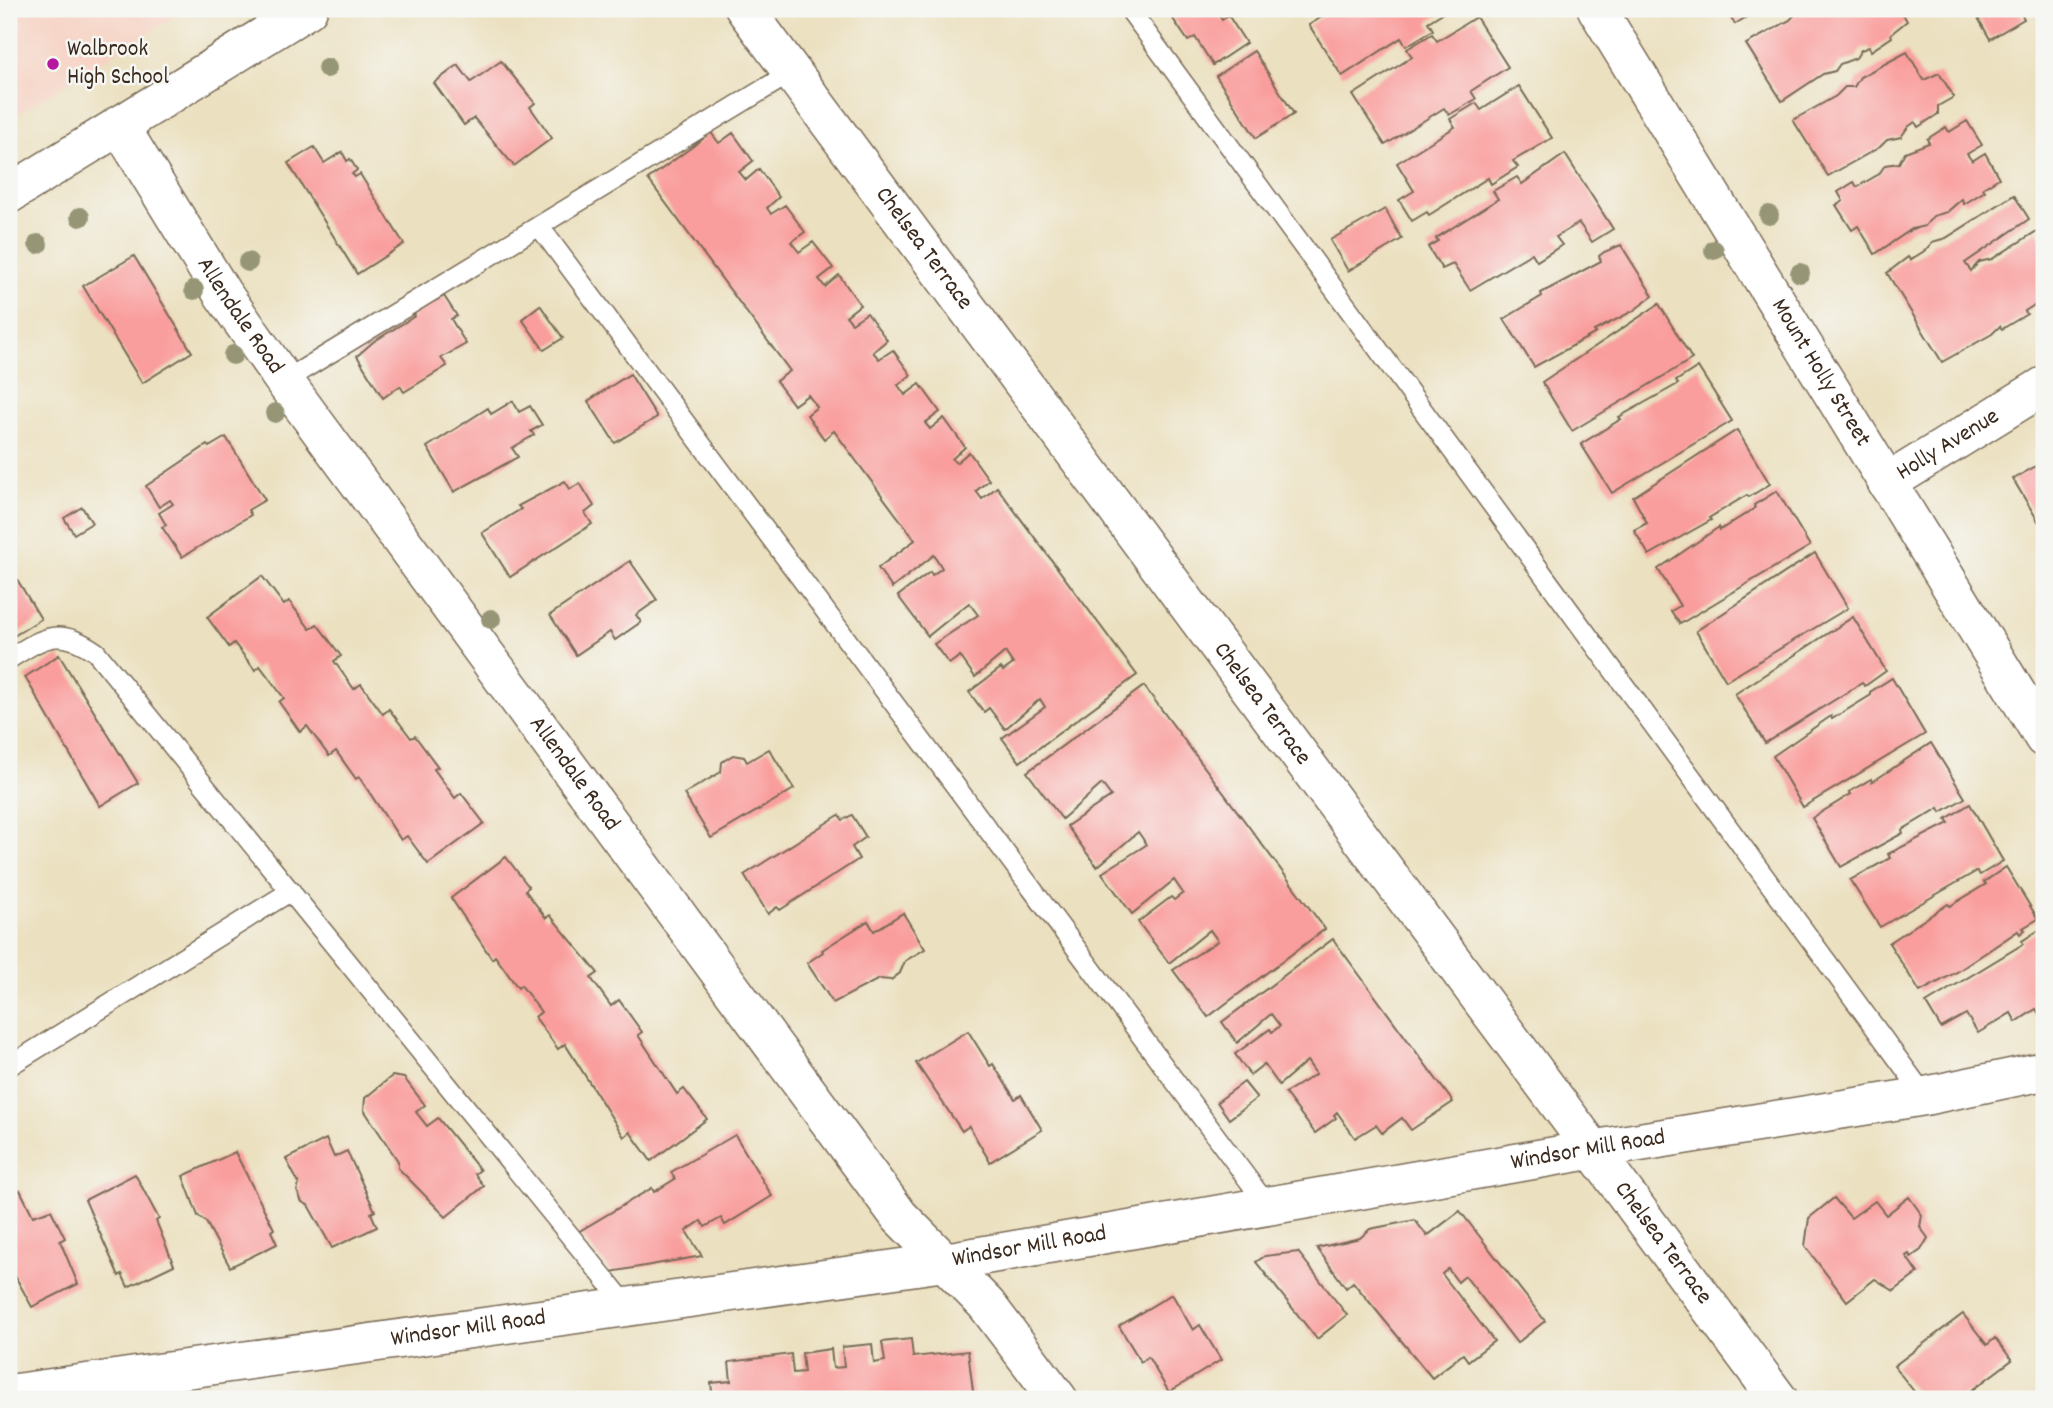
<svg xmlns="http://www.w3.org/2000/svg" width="2053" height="1408" font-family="Dekko,sans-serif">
	<rect width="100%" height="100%" fill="#f6f6f2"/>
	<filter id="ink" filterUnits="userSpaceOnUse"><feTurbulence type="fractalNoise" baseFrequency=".0143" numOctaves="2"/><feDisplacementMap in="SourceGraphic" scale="14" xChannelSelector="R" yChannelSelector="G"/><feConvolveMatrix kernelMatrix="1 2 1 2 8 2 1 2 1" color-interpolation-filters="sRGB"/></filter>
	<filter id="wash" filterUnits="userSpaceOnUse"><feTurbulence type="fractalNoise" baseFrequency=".00686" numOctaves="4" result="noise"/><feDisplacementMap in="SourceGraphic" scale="28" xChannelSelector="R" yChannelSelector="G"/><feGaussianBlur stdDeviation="1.57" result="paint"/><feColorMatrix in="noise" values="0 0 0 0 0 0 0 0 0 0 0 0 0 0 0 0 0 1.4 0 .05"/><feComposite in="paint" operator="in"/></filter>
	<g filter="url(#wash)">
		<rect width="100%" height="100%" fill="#ebe0bf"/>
		<path fill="#f6d2c3" d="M9,9h178l-178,110z"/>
		<g id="blocks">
			<g fill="#f99e9d">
				<path d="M1170,9h45l7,11 6,-5 18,28 -33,22 -18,-28 -7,4 -21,-31z"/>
				<path d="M1335,9h114l-21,13 5,8 -27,16 -5,-8 -59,38 -33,-51z"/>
				<path d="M1726,9h33l-24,15z"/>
				<path d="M1900,9l7,12 -16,13 1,3 -21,14 -2,-4 -8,3 -5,8 -16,6 -5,7 -12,3 -41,27 -36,-57 44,-24 9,-10z"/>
				<path d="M1973,9h45l6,10 -34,20z"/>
				<path d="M1476,17l32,50 -37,24 5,8 -27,16 -5,-7 -59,37 -32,-50 59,-38 -5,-8 25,-15 5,7z"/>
				<path d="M1254,51l40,63 -38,24 -40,-62z"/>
				<path d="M1907,52l17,28 15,-7 15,24 -16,9v8l-20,13 -3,-5 -7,5 -7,10 -14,3 -7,7 -52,29 -35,-56 43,-24 9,-9h9l6,-10z"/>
				<path d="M501,61l34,42 -5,4 22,31 -38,28 -40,-48 -10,7 -30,-42 24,-18 13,17z"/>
				<path d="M1519,86l33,52 -39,23 5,6 -27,17 -3,-6 -59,37 -2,-3 -15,9 -13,-21 15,-9 -17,-28 58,-36 -5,-8 26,-16 5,7z"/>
				<path d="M1967,121l15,24 -15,9 5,7 13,-8 14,25 -16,10 2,3 -21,13 -2,-5 -15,13 -14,4 -8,10 -13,3 -37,25 -17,-28 -6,4 -16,-25 7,-4 -5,-9 16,-10 3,5 22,-13 6,-9 14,-2 6,-11 24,-9 -2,-4 19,-12 3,5z"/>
				<path d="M709,130l10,13 14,-10 20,28 -14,11 7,8 13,-11 20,28 -12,11 4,6 14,-9 20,27 -14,10 8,10 14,-10 20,26 -14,11 6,8 14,-12 19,27 2,3 -14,11 6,7 15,-10 20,27 -14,12 6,7 14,-9 18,25 -13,10 7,10 15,-11 20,28 -15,11 5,6 14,-11 21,29 -13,12 4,4 13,-11 20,28 -13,11 6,8 15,-12 140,188 -117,87 -18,-24 43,-31 -5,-8 -35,30 -16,-21 -5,4 -15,-20 32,-24 2,3 10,-7 -8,-12 -30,25 -15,-21 -11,8 -15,-20 44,-29 -9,-12 -41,33 -30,-40 32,-24 2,3 10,-7 -8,-13 -42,33 -14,-20 37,-28 -81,-109 -10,8 -17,-24 10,-8 -9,-12 -14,10 -18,-24 14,-10 -142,-192 55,-40 -2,-2z"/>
				<path d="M314,147l10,16 18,-11 5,9 3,-2 7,11 -5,4 3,3 5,-3 44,70 -47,30 -69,-111z"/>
				<path d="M1565,154l48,75 -21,13 -13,-19 -23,14 6,8 -25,16 -5,-8 -62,37 -17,-26 -11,5 -14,-22 10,-6 -2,-3 62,-39 -5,-8 24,-14 5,7z"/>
				<path d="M2014,195l15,24 -64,44 6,8 8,-9 13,-3 45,-28 7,13v55l-19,12 2,3 -25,15 -2,-3 -8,8 -50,28 -55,-89 21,-16 2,3 19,-12 3,-6 14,-4z"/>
				<path d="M1385,209l17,30 -54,32 -18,-31z"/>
				<path d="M1621,245l32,51 -20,15 -39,20 2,2 -62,34 -30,-48 38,-23 -1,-3 60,-32 -2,-5 5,-4z"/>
				<path d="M134,256l58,96 -50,31 -59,-97z"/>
				<path d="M444,296l13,20 -6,3 15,25 -25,14 6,8 -43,26 -4,-6 -17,12 -26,-42 16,-14 42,-26 -2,-4z"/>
				<path d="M1659,304l33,55 -120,72 -30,-49z"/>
				<path d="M540,305l23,33 -19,12 -22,-31z"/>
				<path d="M1698,367l34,54 -120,72 -31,-49 40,-25 -2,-2 59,-33 -2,-3z"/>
				<path d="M630,374l27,43 -42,26 -27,-42z"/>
				<path d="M513,401l6,11 11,-6 12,19 -11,6 3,4 -22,13 6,9 -64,35 -27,-45 61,-39 3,6z"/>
				<path d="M1737,430l33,54 -21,13 -2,-2 -38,23 2,2 -62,35 -15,-25 13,-7 -14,-26z"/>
				<path d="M226,437l39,63 -17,10 3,5 -69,42 -20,-30 4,-2 -7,-12 14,-9 -3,-4 -11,7 -13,-21 61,-41 2,2z"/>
				<path d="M2038,465l3,6 3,-2v62l-31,-52z"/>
				<path d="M565,481l5,8 10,-6 14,23 -9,7 7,11 -82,53 -28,-44 39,-24 -3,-3z"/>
				<path d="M1777,491l33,55 -130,78 -9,-13 9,-5 -22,-37 61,-42 1,3 35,-22 -1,-3z"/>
				<path d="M82,507l10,16 -18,11 -10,-16z"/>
				<path d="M1815,553l33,55 -122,73 -30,-50z"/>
				<path d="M630,561l27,39 -21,15 5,7 -26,18 -5,-8 -34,23 -26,-40z"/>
				<path d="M9,566l32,53 -32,20z"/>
				<path d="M262,576l22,29 5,-4 21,28 7,-5 24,32 -7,5 20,28 7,-5 22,30 6,-5 22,29 4,-2 23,31 -4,2 21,29 6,-5 23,30 -56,41 -21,-28 -6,4 -42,-63 -3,2 -20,-28 -7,5 -22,-30 -7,6 -21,-30 5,-4 -24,-32 -5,4 -21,-27 -5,4 -22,-30z"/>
				<path d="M1853,617l33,54 -21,15 -3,-3 -97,60 -30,-49z"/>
				<path d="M59,655l79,128 -38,23 -75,-129z"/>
				<path d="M1892,678l33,56 -122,73 -30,-51 58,-40 1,3 39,-24 -1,-3z"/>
				<path d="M1144,686l181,243 -117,88 -35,-47 45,-29 -8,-11 -41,33 -31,-41 33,-25 3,3 9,-7 -9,-13 -42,34 -30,-41 44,-28 -3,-6 -5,-7 -41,35 -30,-41 44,-30 -9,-12 -40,35 -35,-47z"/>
				<path d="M1931,743l34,55 -24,14 -2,-4 -37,22 1,3 -62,34 -29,-49 39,-24 -2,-2 22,-13 1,3z"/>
				<path d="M769,749l25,40 -83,49 -27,-44 37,-22 1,-10 11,-7 11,2 3,5z"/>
				<path d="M1970,804l33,57 -23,14 -3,-4 -97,56 -30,-47 40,-22 -2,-4 61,-31 -3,-4z"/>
				<path d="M839,815l4,5 9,-5 14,22 -14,10 7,12 -79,51 -3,-3 -9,7 -24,-39z"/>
				<path d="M506,857l23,30 -4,3 21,28 4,-3 48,58 -7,5 20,28 8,-6 23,32 -4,3 39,59 7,-5 23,30 -56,42 -21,-29 -6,5 -59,-93 -7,5 -23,-32 6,-5 -20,-27 -3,3 -23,-32 -3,3 -41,-61z"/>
				<path d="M2006,867l32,52 -15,9 2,2 -5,4 -2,-3 -61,41 -37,20 -31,-49 59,-39 2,2 36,-22 -2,-2z"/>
				<path d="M903,913l22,36 -20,12 -5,12 -9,7 -12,-1 -46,24 -26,-40 16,-11 -1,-2 46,-29 6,10z"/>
				<path d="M2044,927v89l-3,1 -5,-8 -20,13 -5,-9 -33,20 -12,-19 -25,14 -15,-25 97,-59 -1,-3z"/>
				<path d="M1333,939l120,163 -42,28 -9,-12 -20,15 -6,-8 -21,13 -18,-26 -3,3 2,3 -21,15 -30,-40 31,-19 -9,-13 -28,24 -15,-21 -14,11 -15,-21 35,-25 2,3 8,-6 -9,-12 -34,29 -15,-21z"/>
				<path d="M968,1031l22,35 3,-2 22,35 6,-4 21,35 -52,32 -21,-36 -7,5 -46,-68z"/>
				<path d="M392,1076l12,2 21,27 -9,7 11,14 11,-8 42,52 -5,4 9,12 -38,31 -48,-49v-7l-34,-51 1,-12z"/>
				<path d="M1244,1082l13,16 -28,21 -12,-17z"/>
				<path d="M735,1135l37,61 -47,29 -4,-7 -16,9 -4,-6 -15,10 16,25 -91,16 -33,-40 74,-44 2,4 21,-13 -4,-7z"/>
				<path d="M326,1139l8,18 13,-6 28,60 -4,2 6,14 -45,21 -24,-43 -6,-3 -5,-11 2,-7 -13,-25z"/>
				<path d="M235,1152l39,77 -3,2 6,13 -47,23 -24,-45 -8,-6 -15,-40z"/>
				<path d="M135,1174l24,45 -3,2 18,44 -46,22 -6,-13 -3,2 -34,-76z"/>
				<path d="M20,1190l13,26 18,-6 14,28 -5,3 18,43 -46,23 -23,-42v-69z"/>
				<path d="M1909,1197l13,18 -2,12 8,11 -7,12 -10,7 -2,-3 -3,2 12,17 -24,18 -19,-12 -28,22 -42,-55 4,-28 25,-20 17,20 24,-17 11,14z"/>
				<path d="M1460,1211l85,110 -28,22 -52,-67 -7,6 -10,-13 -6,5 52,67 -26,20 -5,-7 -31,24 -79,-96 -7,6 -29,-40 43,-10 10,-9 45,-9 12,16z"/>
				<path d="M1298,1252l49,63 -30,24 -61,-77 9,-6z"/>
				<path d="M1172,1294l21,36 7,-5 21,35 -52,32 -21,-35 -7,5 -22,-36z"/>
				<path d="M1963,1314l24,31 8,-7 17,22 -52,39h-40l-26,-33z"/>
				<path d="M911,1339l2,18 55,-6 6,48h-261l-2,-16 20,-2 -2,-19 62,-8 2,19 11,-1 -2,-19 29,-4 2,19 11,-1 -2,-20 30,-3 2,19 11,-2 -3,-19z"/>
			</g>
		</g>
	</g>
	<g filter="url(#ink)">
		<use href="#blocks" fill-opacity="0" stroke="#796a56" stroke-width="2"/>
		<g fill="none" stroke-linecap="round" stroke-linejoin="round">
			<g stroke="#796a56" stroke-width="22">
				<g id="service">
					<path d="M1129,9l796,1087"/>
					<path d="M539,226l728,979"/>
					<path d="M284,381l508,-309"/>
					<path d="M9,659c35,-22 50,-33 87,-7l531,654"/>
					<path d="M9,1066l282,-175"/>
				</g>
			</g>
			<g stroke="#796a56" stroke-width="41">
				<g id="minor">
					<path id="s1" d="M745,9l1033,1390"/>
					<path id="s2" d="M1597,9l447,729"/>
					<path id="s3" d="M119,125l103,168 62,88 615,835 87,88 72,95"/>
					<path id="s4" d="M1887,483l157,-97"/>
					<path id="s5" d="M9,1394l936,-132 645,-112 335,-54 119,-25"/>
				</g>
			</g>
			<g stroke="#796a56" stroke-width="41">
				<path id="tertiary" d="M9,194l299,-185"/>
			</g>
			<use href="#service" stroke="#fff" stroke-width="19"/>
			<use href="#minor" stroke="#fff" stroke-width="38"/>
			<use href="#tertiary" stroke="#fff" stroke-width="38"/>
		</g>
		<g fill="#969677">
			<circle cx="327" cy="68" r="10"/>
			<circle cx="1769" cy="215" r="10"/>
			<circle cx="80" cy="217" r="10"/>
			<circle cx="38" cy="244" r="10"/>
			<circle cx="1714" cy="250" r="10"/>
			<circle cx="248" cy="262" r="10"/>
			<circle cx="1800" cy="273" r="10"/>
			<circle cx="194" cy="290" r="10"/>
			<circle cx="233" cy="355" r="10"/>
			<circle cx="275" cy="413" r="10"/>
			<circle cx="491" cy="619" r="10"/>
		</g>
	</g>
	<circle fill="#b5179e" stroke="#f6f6f2" stroke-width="2.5" cx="53" cy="64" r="7"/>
	<g text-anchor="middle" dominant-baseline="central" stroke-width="5" stroke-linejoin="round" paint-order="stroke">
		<g font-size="24" fill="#3b2a1e" stroke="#f6f6f2" text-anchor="start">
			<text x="67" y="50">Walbrook<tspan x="67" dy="28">High School</tspan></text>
		</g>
		<g font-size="24" fill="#3b2a1e" stroke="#f6f6f2">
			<text stroke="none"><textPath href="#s1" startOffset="299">Chelsea Terrace</textPath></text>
			<text stroke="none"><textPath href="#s3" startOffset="226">Allendale Road</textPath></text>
			<text stroke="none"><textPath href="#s2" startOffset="427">Mount Holly Street</textPath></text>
			<text stroke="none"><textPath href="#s4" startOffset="72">Holly Avenue</textPath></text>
			<text stroke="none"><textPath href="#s1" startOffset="866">Chelsea Terrace</textPath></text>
			<text stroke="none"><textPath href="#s3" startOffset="793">Allendale Road</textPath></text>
			<text stroke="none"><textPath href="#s5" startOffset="1598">Windsor Mill Road</textPath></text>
			<text stroke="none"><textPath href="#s1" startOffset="1538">Chelsea Terrace</textPath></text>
			<text stroke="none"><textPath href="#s5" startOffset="1031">Windsor Mill Road</textPath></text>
			<text stroke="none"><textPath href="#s5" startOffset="464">Windsor Mill Road</textPath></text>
		</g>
	</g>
	<rect width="2053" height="1408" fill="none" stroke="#f6f6f2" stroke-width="35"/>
</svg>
